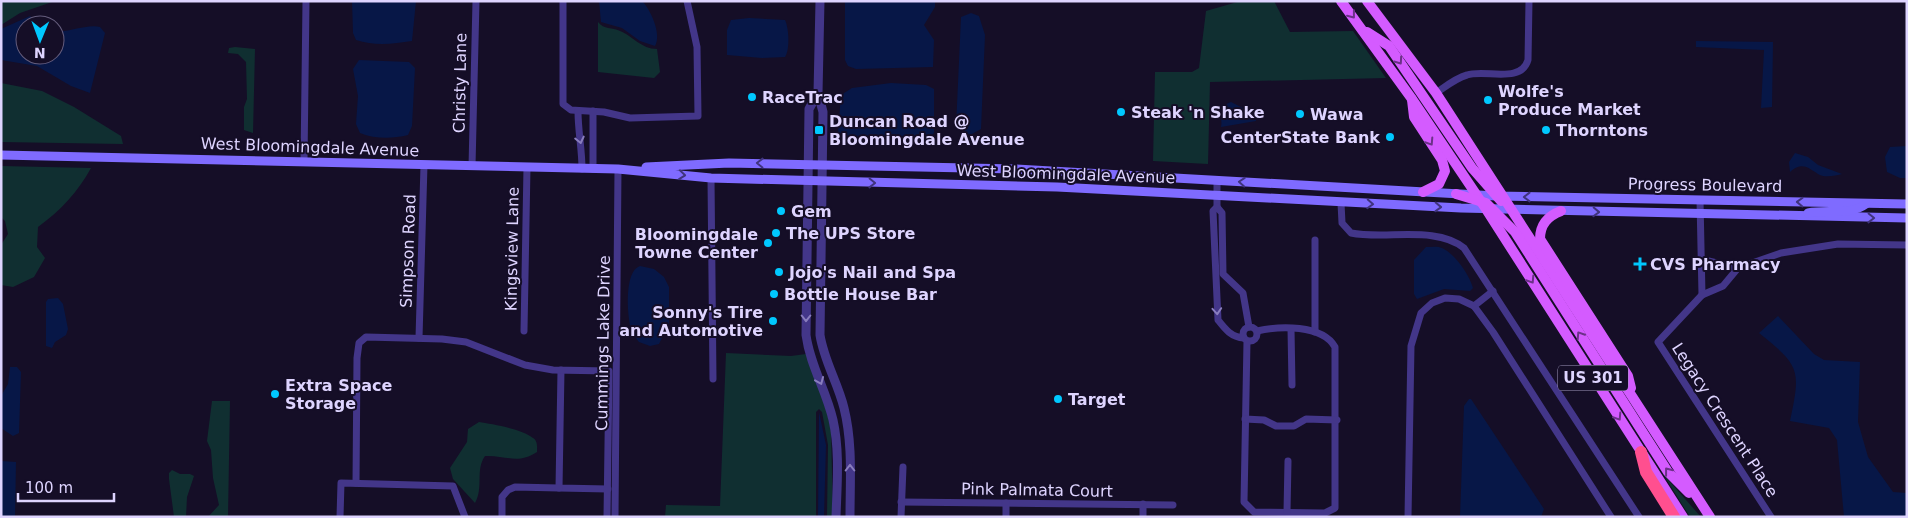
<svg xmlns="http://www.w3.org/2000/svg" width="1908" height="518" font-family="'DejaVu Sans',sans-serif">
	<rect width="100%" height="100%" fill="#150e27"/>
	<g fill="#102f31">
		<path d="M1,1h54l-35,12 -19,12z"/>
		<path d="M1241,1h33l16,31 63,-1 33,47 -176,4 -2,82 -55,-3 2,-89h37l7,-4 7,-57z"/>
		<path d="M598,22c6,8 14,5 22,9 13,5 21,18 37,18l3,23 -6,6 -56,-6z"/>
		<path d="M235,47l20,2 -2,84 -9,-3v-23l3,-8 -1,-37 -8,-8 -10,-1 1,-5z"/>
		<path d="M1,83l41,8 32,16 47,29 2,8 -122,-2z"/>
		<path d="M1,166l90,2c-13,24 -31,43 -53,59l-1,20 8,11 -11,19 -21,10 -12,-2v-40l7,-11 -3,-13 -4,-4z"/>
		<path d="M726,353l65,3 15,-2 18,46 7,30 2,87h-6l1,-72 -6,-33 -3,-3 -3,3v105h-151l1,-12 54,1z"/>
		<path d="M212,401h18l-2,116h-20l11,-12 -6,-27 -2,-28 -4,-9z"/>
		<path d="M479,422c13,2 43,7 54,16 5,3 4,9 4,14 -20,13 -31,3 -52,4 -10,14 -1,31 -10,47l-22,-24 -3,-11 17,-26 1,-13z"/>
		<path d="M172,470l8,4h10l4,2 -7,21 -1,20h-12l-5,-38v-6z"/>
		<path d="M1663,474l38,43h-11z"/>
	</g>
	<g fill="#071747">
		<path d="M352,1h64l-4,40c-19,3 -38,5 -56,-1l-3,-7z"/>
		<path d="M599,1h43c9,9 20,34 13,45l-15,-5 -18,-13 -21,-6z"/>
		<path d="M845,1h90v6l-11,18 10,15 -1,27 -77,2 -8,-3 -3,-6z"/>
		<path d="M971,13l8,3 6,19 -4,94 -11,6 -14,-8 5,-110z"/>
		<path d="M30,16l9,9h-14v30h30v-23c14,0 33,-8 45,-5l5,6 -15,60 -19,-7 -34,-20 -36,-6v-31z"/>
		<path d="M749,18l36,2c4,8 5,30 0,37l-23,1 -35,-3v-25l4,-10z"/>
		<path d="M1696,41l77,1 -1,65 -11,1 3,-58 -68,-3z"/>
		<path d="M359,60l50,2 6,6 -3,58 -4,9c-16,4 -33,4 -48,-2l-4,-9 2,-28 -5,-27z"/>
		<path d="M891,83l35,2 8,4v43l-3,8 -10,2 -79,-5 -4,-5 3,-37 11,-7z"/>
		<path d="M1231,102l24,12 1,7 -35,6c3,-10 -8,-18 10,-25z"/>
		<path d="M1907,146v32h-7l-13,-6 -2,-15 5,-10z"/>
		<path d="M1795,153l13,4 10,8 24,9c-6,2 -19,4 -24,0 -11,-7 -16,-12 -28,-2l-1,-10z"/>
		<path d="M1426,247c5,0 12,-1 16,1 13,6 27,26 31,40l-3,3 -26,-2 -27,10 -3,-5v-34z"/>
		<path d="M640,266l14,3 10,8 5,10v36l-10,21 -9,2 -11,-4c-3,-4 -7,-9 -8,-13 -4,-14 -7,-58 9,-63z"/>
		<path d="M58,298l5,6 5,25 -2,6 -11,7 -3,6 -6,-2v-44l2,-3z"/>
		<path d="M1778,316l36,38 10,6 36,2 -2,60 10,35 25,35 14,1v24h-63l-7,-77 -8,-12 -39,-7c11,-52 10,-55 -31,-88z"/>
		<path d="M10,367h7l4,5 -2,61 -6,3 -12,-8v-32l7,-12z"/>
		<path d="M1469,399h2l73,110 -3,8h-81l4,-111z"/>
		<path d="M819,412l7,33 -2,72h-6z"/>
		<path d="M1,461l15,1 -1,55h-14z"/>
	</g>
	<g fill="none" stroke-linecap="round" stroke-linejoin="round">
		<g stroke="#433689" stroke-width="7">
			<path d="M563,1v103l8,6 33,2 26,6 68,-2 -1,-69 -10,-46"/>
			<path d="M1436,93c10,-7 20,-15 31,-18 18,-6 54,9 61,-15l1,-59"/>
			<path d="M578,111c0,20 4,38 4,58"/>
			<path d="M593,111v58"/>
			<path d="M304,161l2,-160"/>
			<path d="M472,166l4,-165"/>
			<path d="M711,178l2,201"/>
			<path d="M1217,180v27l-4,4 5,109c7,9 13,17 26,18"/>
			<path d="M1700,200l2,95"/>
			<path d="M1341,203l1,20 9,10c34,7 85,-8 113,15l175,269"/>
			<path d="M1217,207l5,6 1,61 20,19 6,34"/>
			<path d="M1700,259l38,9"/>
			<path d="M1474,306l19,-15"/>
			<circle cx="1250" cy="334" r="7"/>
			<path d="M1291,329l1,56"/>
			<path d="M524,331l3,-164"/>
			<path d="M1315,332v-92"/>
			<path d="M419,338l5,-173"/>
			<path d="M1247,341l-3,161 10,10 71,1 10,-5v-161c-13,-23 -56,-21 -78,-16"/>
			<path d="M561,370l-2,118 49,1"/>
			<path d="M1245,419l19,1 12,6h18l12,-7 31,1"/>
			<path d="M356,483l1,-125 2,-15 7,-6 76,2 24,3 59,23 28,5 56,1 -2,146"/>
			<path d="M901,502l272,3"/>
			<path d="M1287,512l1,-51"/>
			<path d="M340,517l1,-34 112,3 12,31"/>
			<path d="M502,517v-20l6,-7 7,-3 44,1"/>
			<path d="M615,517l3,-348"/>
			<path d="M901,517l2,-50"/>
			<path d="M1006,517v-14"/>
			<path d="M1143,517v-13"/>
			<path d="M1408,517l3,-171 10,-33 11,-10 13,-5 14,1 15,7 19,26 118,185"/>
			<path d="M1771,517l-113,-175 44,-47 21,-9 15,-18 43,-15 57,-9 69,1"/>
		</g>
		<g stroke="#433689" stroke-width="9">
			<path d="M820,1l-2,92 5,19 -3,223c4,26 18,48 24,73 9,36 6,73 6,109"/>
			<path d="M818,93l-9,16 -3,226c4,30 20,55 27,85 7,31 4,65 3,97"/>
		</g>
		<g stroke="#7f6bff" stroke-width="9">
			<path d="M1,155l617,14 93,9 346,9 404,21 446,10"/>
			<path d="M646,167l83,-4 287,6 480,27 411,8"/>
			<path d="M1808,213c19,-4 42,3 58,-9"/>
		</g>
		<g stroke="#d45bff" stroke-width="10">
			<path d="M1341,1l71,98 74,110 197,308"/>
			<path d="M1367,1l69,92 274,424"/>
			<path d="M1367,32l22,14 83,122 29,33"/>
			<path d="M1412,100l2,17 28,43 3,11 -6,13 -16,8"/>
			<path d="M1456,194l30,9 29,29 153,240 21,21"/>
			<path d="M1561,211c-13,5 -21,13 -21,28l88,137 3,12"/>
		</g>
		<path stroke="#ff4f8f" stroke-width="12" d="M1641,452l5,20 28,45"/>
	</g>
	<defs><path id="oneway-chevron" d="M-2-3.5L2.5 0L-2 3.5" fill="none" stroke-width="1.6" stroke-linecap="round" stroke-linejoin="round" transform="scale(1.25)"/></defs>
	<g stroke="#6b3188">
		<use href="#oneway-chevron" transform="translate(1352 15) rotate(52)"/>
		<use href="#oneway-chevron" transform="translate(1399 61) rotate(55)"/>
		<use href="#oneway-chevron" transform="translate(1430 142) rotate(57)"/>
		<use href="#oneway-chevron" transform="translate(1531 280) rotate(57)"/>
		<use href="#oneway-chevron" transform="translate(1580 335) rotate(-123)"/>
		<use href="#oneway-chevron" transform="translate(1618 417) rotate(57)"/>
		<use href="#oneway-chevron" transform="translate(1668 471) rotate(-128)"/>
	</g>
	<g stroke="#897dbe">
		<use href="#oneway-chevron" transform="translate(580 140) rotate(77)"/>
		<use href="#oneway-chevron" transform="translate(1217 311) rotate(86)"/>
		<use href="#oneway-chevron" transform="translate(806 318) rotate(90)"/>
		<use href="#oneway-chevron" transform="translate(820 381) rotate(67)"/>
		<use href="#oneway-chevron" transform="translate(850 468) rotate(-90)"/>
	</g>
	<g stroke="#3f337d">
		<use href="#oneway-chevron" transform="translate(760 163) rotate(-179)"/>
		<use href="#oneway-chevron" transform="translate(682 175) rotate(6)"/>
		<use href="#oneway-chevron" transform="translate(1242 182) rotate(-176)"/>
		<use href="#oneway-chevron" transform="translate(872 183) rotate(1)"/>
		<use href="#oneway-chevron" transform="translate(1527 197) rotate(-180)"/>
		<use href="#oneway-chevron" transform="translate(1800 202) rotate(-178)"/>
		<use href="#oneway-chevron" transform="translate(1370 204) rotate(3)"/>
		<use href="#oneway-chevron" transform="translate(1438 207) rotate(2)"/>
		<use href="#oneway-chevron" transform="translate(1596 212) rotate(2)"/>
		<use href="#oneway-chevron" transform="translate(1871 218) rotate(1)"/>
	</g>
	<g fill="#00c8ff" stroke="#150e27" stroke-width="2">
		<circle cx="752" cy="97" r="5"/>
		<circle cx="1488" cy="100" r="5"/>
		<circle cx="1121" cy="112" r="5"/>
		<circle cx="1300" cy="114" r="5"/>
		<rect x="814" y="125" width="10" height="10" rx="2.5"/>
		<circle cx="1546" cy="130" r="5"/>
		<circle cx="1390" cy="137" r="5"/>
		<circle cx="781" cy="211" r="5"/>
		<circle cx="776" cy="233" r="5"/>
		<circle cx="768" cy="243" r="5"/>
		<path d="M1637.5 256.5h5v5h5v5h-5v5h-5v-5h-5v-5h5z"/>
		<circle cx="779" cy="272" r="5"/>
		<circle cx="774" cy="294" r="5"/>
		<circle cx="773" cy="321" r="5"/>
		<circle cx="275" cy="394" r="5"/>
		<circle cx="1058" cy="399" r="5"/>
	</g>
	<g text-anchor="middle" dominant-baseline="central" stroke-width="4" stroke-linejoin="round" paint-order="stroke">
		<rect fill="#150e27" stroke="#a299be" stroke-width="1" x="1558" y="365.5" width="70" height="25" rx="4"/>
		<g font-size="15" font-weight="bold" fill="#ded4ff">
			<text x="1593" y="378">US 301</text>
		</g>
		<g font-size="16" fill="#ded4ff" stroke="#150e27">
			<text transform="translate(460 83) rotate(-89)">Christy Lane</text>
			<text transform="translate(310 147) rotate(2)">West Bloomingdale Avenue</text>
			<text transform="translate(1066 174) rotate(2)">West Bloomingdale Avenue</text>
			<text transform="translate(1705 185) rotate(1)">Progress Boulevard</text>
			<text transform="translate(512 249) rotate(-89)">Kingsview Lane</text>
			<text transform="translate(408 251) rotate(-88)">Simpson Road</text>
			<text transform="translate(603 343) rotate(-89)">Cummings Lake Drive</text>
			<text transform="translate(1725 420) rotate(57)">Legacy Crescent Place</text>
			<text transform="translate(1037 490) rotate(1)">Pink Palmata Court</text>
		</g>
		<g font-size="16" font-weight="bold" fill="#ded4ff" stroke="#150e27" text-anchor="start">
			<text x="1498" y="91">Wolfe's<tspan x="1498" dy="18">Produce Market</tspan></text>
			<text x="762" y="97">RaceTrac</text>
			<text x="1131" y="112">Steak 'n Shake</text>
			<text x="1310" y="114">Wawa</text>
			<text x="829" y="121">Duncan Road @<tspan x="829" dy="18">Bloomingdale Avenue</tspan></text>
			<text x="1556" y="130">Thorntons</text>
			<text x="1380" y="137" text-anchor="end">CenterState Bank</text>
			<text x="791" y="211">Gem</text>
			<text x="786" y="233">The UPS Store</text>
			<text x="758" y="234" text-anchor="end">Bloomingdale<tspan x="758" dy="18">Towne Center</tspan></text>
			<text x="1650" y="264">CVS Pharmacy</text>
			<text x="789" y="272">Jojo's Nail and Spa</text>
			<text x="784" y="294">Bottle House Bar</text>
			<text x="763" y="312" text-anchor="end">Sonny's Tire<tspan x="763" dy="18">and Automotive</tspan></text>
			<text x="285" y="385">Extra Space<tspan x="285" dy="18">Storage</tspan></text>
			<text x="1068" y="399">Target</text>
		</g>
	</g>
	<rect width="1908" height="518" fill="none" stroke="#ded4ff" stroke-width="5"/>
	<g transform="translate(40 40) rotate(181)"><circle r="24" fill="#150e27" stroke="#655d7d"/>
	<path d="M0-4L9 19L0 12L-9 19Z" fill="#00c8ff"/>
	<text y="-8" font-size="14" font-weight="bold" text-anchor="middle" fill="#ded4ff">N</text>
	</g>
	<path d="M18 493v8h96v-8" fill="none" stroke="#ded4ff" stroke-width="2.5"/>
	<text x="25" y="493" font-size="15" fill="#ded4ff" stroke="#150e27" stroke-width="4" paint-order="stroke">100 m</text>
</svg>
